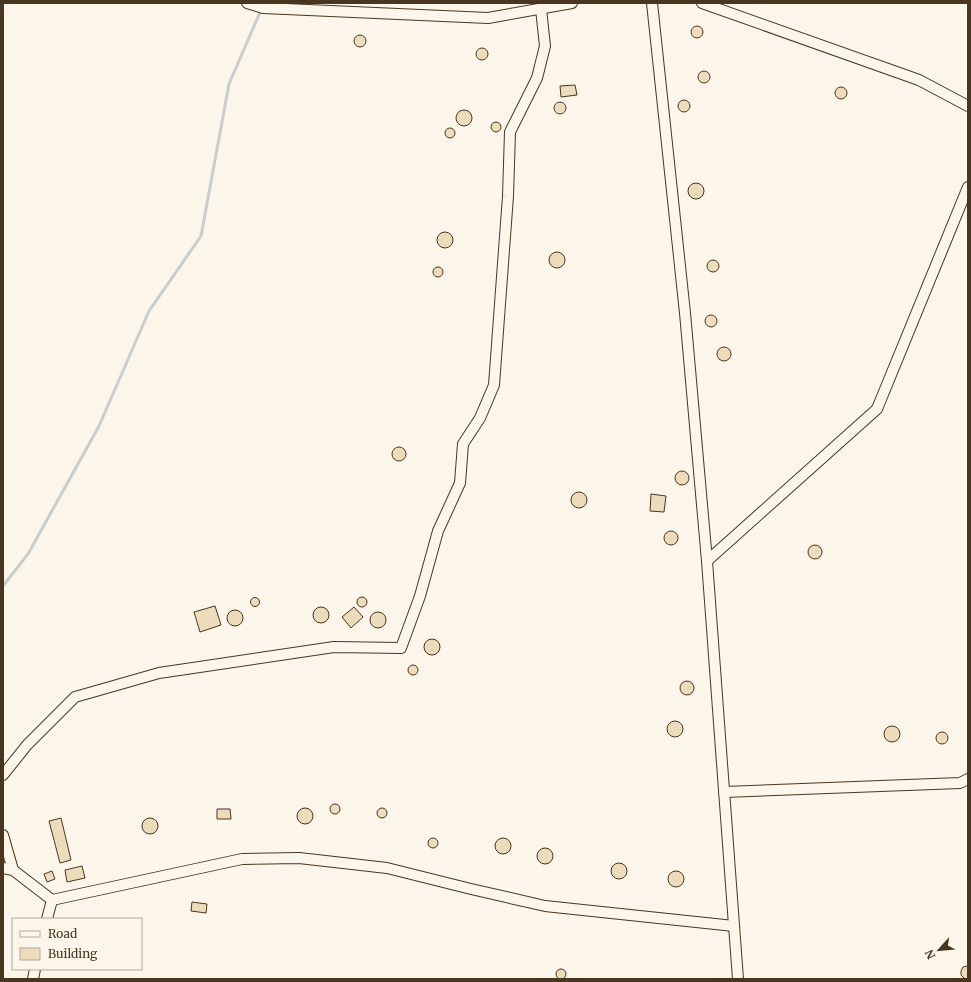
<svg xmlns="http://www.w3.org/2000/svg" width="971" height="982" font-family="Merriweather,serif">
	<rect width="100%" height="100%" fill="#fbf6e9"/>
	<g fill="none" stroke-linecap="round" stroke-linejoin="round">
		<path stroke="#c9cecd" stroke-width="3" d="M3,586l25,-32 71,-128 50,-115 52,-75 28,-152 35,-81"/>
	</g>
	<g fill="#ecdcbc" stroke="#4a3520">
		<circle cx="697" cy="32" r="6"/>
		<circle cx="360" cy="41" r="6"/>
		<circle cx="482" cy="54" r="6"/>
		<circle cx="704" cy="77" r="6"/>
		<path d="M575,85l2,10 -16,2 -1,-11z"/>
		<circle cx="841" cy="93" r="6"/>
		<circle cx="684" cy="106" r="6"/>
		<circle cx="560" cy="108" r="6"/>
		<circle cx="464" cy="118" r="8"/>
		<circle cx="496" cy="127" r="5"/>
		<circle cx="450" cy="133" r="5"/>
		<circle cx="696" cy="191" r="8"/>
		<circle cx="445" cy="240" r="8"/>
		<circle cx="557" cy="260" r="8"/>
		<circle cx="713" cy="266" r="6"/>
		<circle cx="438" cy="272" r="5"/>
		<circle cx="711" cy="321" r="6"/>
		<circle cx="724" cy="354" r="7"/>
		<circle cx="399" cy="454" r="7"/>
		<circle cx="682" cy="478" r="7"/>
		<circle cx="579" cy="500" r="8"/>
		<path d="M651,494l15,2 -2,16 -14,-1z"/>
		<circle cx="671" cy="538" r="7"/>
		<circle cx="815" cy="552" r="7"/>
		<circle cx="362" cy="602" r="5"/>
		<circle cx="255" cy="602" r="4.5"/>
		<path d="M215,606l6,19 -21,7 -6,-20z"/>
		<path d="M354,607l9,10 -12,11 -9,-11z"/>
		<circle cx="321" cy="615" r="8"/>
		<circle cx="235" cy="618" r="8"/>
		<circle cx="378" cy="620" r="8"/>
		<circle cx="432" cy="647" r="8"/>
		<circle cx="413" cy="670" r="5"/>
		<circle cx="687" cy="688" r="7"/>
		<circle cx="675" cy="729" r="8"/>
		<circle cx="892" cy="734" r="8"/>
		<circle cx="942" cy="738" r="6"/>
		<circle cx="335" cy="809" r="5"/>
		<circle cx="305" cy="816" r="8"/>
		<circle cx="382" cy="813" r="5"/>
		<path d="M217,809h13l1,10h-14z"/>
		<path d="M61,818l10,42 -11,3 -11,-42z"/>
		<circle cx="150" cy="826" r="8"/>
		<circle cx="503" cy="846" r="8"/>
		<circle cx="433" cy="843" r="5"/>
		<circle cx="545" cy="856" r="8"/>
		<circle cx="619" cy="871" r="8"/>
		<path d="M82,866l3,12 -18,4 -2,-12z"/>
		<path d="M52,871l3,8 -8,3 -3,-8z"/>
		<circle cx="676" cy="879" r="8"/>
		<path d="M192,902l15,2 -1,9 -15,-2z"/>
		<path d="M967,966h1v13h-3l-4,-4v-4l2,-4z"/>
		<circle cx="561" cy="974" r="5"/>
	</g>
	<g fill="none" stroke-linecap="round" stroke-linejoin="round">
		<g stroke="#4a3520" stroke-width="12">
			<g id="minor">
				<path d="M247,3l16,5 225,10 84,-15"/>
				<path d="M652,3l33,310 22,248 31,418"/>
				<path d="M702,3l217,77 49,26"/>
				<path d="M707,561l170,-152 91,-222"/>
				<path d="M3,775l24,-30 48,-48 84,-24 175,-26 67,1 19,-52 18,-65 22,-48 3,-39 17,-26 14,-33 14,-189 2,-64 27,-54 8,-32 -4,-37"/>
				<path d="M724,792l236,-9 8,-4"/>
				<path d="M3,835l10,35"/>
				<path d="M3,868l10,2 39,30 190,-41 57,-1 88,10 84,21 74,17 189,20"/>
				<path d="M47,919l5,-19"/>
				<path d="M33,979l2,-10"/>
			</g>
		</g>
		<use href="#minor" stroke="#fbf6e9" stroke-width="10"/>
	</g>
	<rect width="971" height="982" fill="none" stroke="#4a3520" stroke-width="8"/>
	<rect x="12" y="918" width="130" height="52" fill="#fbf6e9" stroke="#b4a999"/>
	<rect x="20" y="931" width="20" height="6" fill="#fbf6e9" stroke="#b4a999"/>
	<text x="48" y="938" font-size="12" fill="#4a3520">Road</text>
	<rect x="20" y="948" width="20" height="12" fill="#ecdcbc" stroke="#b4a999"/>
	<text x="48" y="958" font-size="12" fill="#4a3520">Building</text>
	<g transform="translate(939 950) rotate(243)" stroke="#fbf6e9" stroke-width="3" paint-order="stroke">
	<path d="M0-3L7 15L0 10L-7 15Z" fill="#4a3520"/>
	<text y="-6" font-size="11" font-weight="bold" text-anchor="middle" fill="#4a3520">N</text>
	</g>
</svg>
